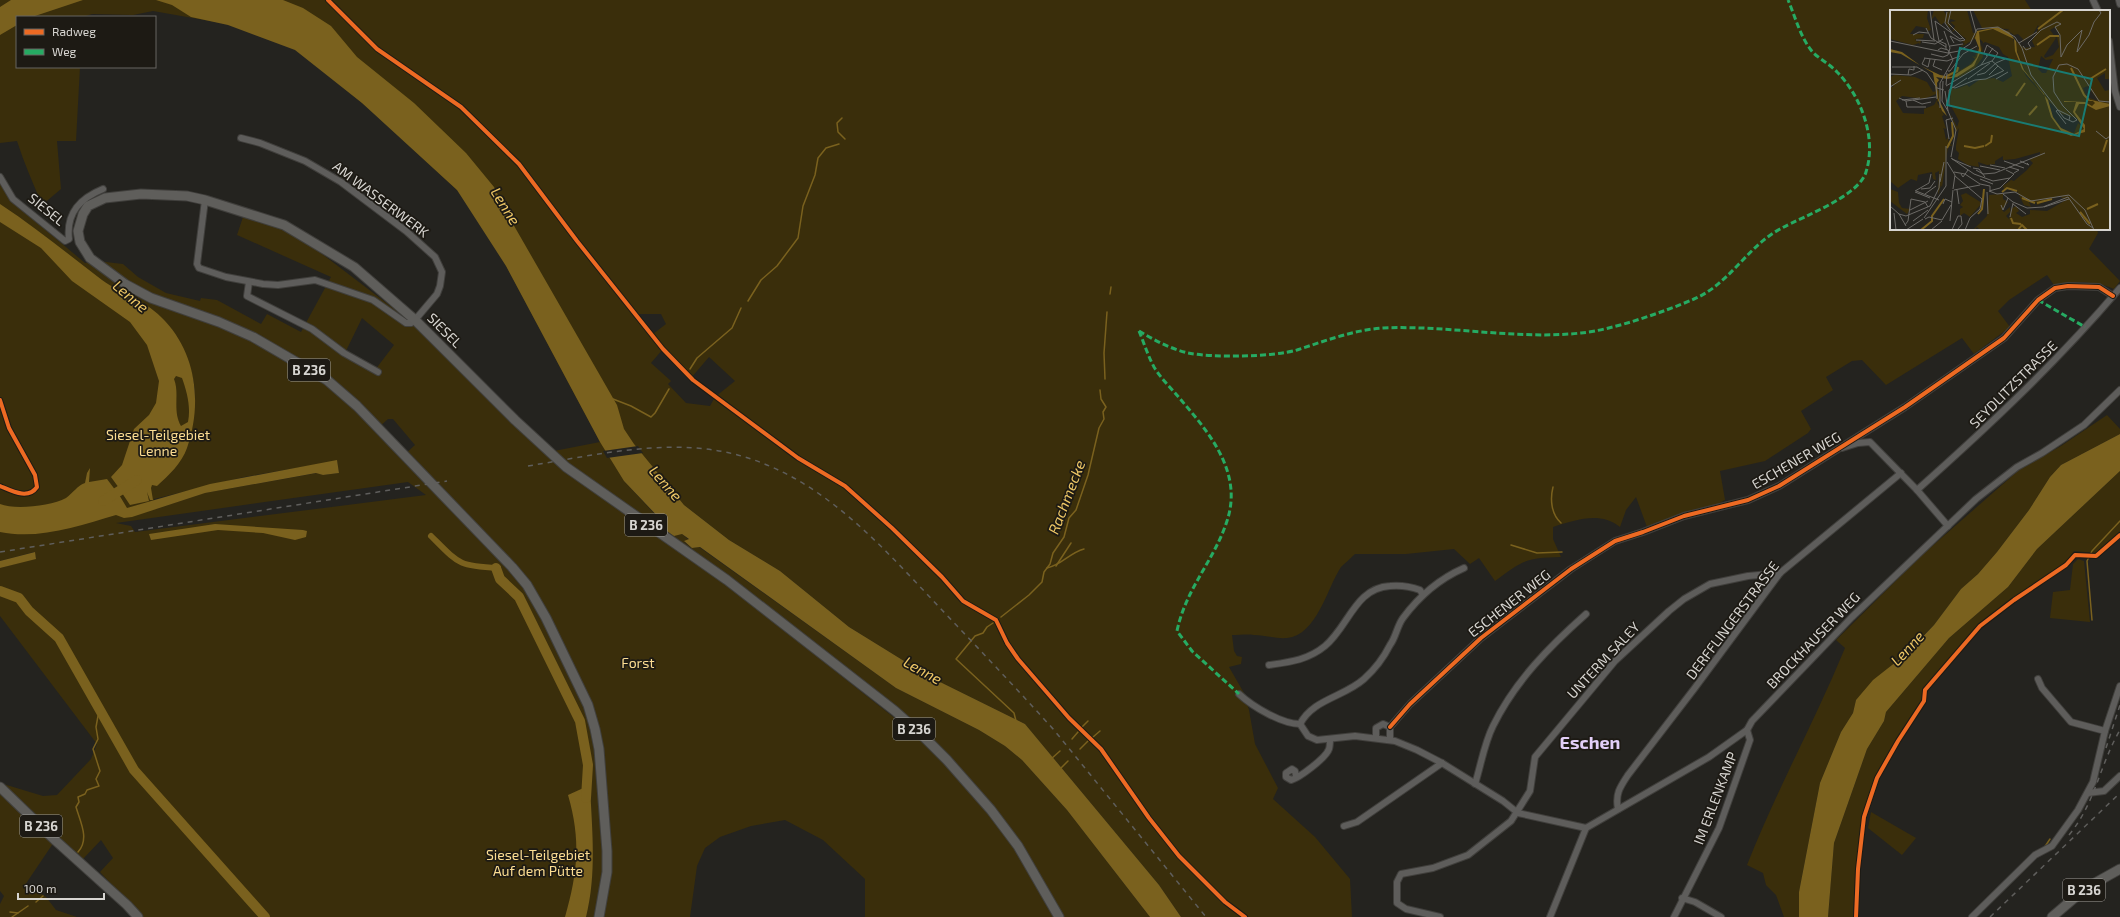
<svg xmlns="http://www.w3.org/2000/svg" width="2120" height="917" font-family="'Exo 2',sans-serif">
	<rect width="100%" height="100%" fill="#24231f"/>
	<g fill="#3a2e0b" fill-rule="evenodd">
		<path d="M0,0h2025l7,11h-141v218h206l1,4 -9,16 31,32 -6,8c-19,-8 -40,-8 -60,-4l-7,-10 -38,25 -11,11 12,16 -36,27 -12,-16 -76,47 -24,-25 -10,1 -26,16 7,13 -32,21 10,18 -3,4 -43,28 -45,10 5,29 -7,4 -30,7 -41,16 -11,-30 -10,13 -6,17c-20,-16 -44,-7 -67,0v12l8,18c-36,1 -37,3 -66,24l-16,-23 -9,6 -16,-15 -48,5h-51c-5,5 -10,9 -14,13 -14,21 -24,68 -54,71 -11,1 -22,-3 -33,-3 -7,-1 -14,0 -22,0l2,16 3,5 5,1 -1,7 -12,3 15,26 5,17 6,34 23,44 -5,11 42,38 35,42 2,38h-171l-22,-32 -134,-161 -95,-47 -81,-50 -69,-56 -51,-31 -45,-35 -12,-13 -48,-11 39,42 -6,1 17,11 8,-1 7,6 -5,2 8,6 7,-1 197,141 83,42 26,16 17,14 45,50 83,107h-89l-23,-45 -17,-28 -102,-116 -40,-35 -41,-31 -4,8 82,65 28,27 44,50 28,35 38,70h-189v-38l-42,-39 -38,-20 -34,6 -31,11 -15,11 -8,18 -7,51h-548l-42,-45 13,-14 -12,-18 -18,19 -83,-76 43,13 14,-1 34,-36 6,-15 -97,-128v-48l36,-10 -2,-6 -34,9v-379l11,19 74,62 12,-2 26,3 15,13 28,16 34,8 1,-3 16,2 44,24 6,-10 34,18 30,-55 -94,-42 8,-24 39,14 130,99 140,127 46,-9 -97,-182 -31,-51 -14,-18 -79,-74 -81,-67 -71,-26 -74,-13 -20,4 -41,-1 -9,3h-66v50h63l-4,74h-19l4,48 -19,16c-9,-22 -18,-42 -25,-64l-17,2zM636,314h25l5,10 -13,10zM362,318l32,27 -19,25 -30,-17zM177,336c11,24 23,50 16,77zM663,349l28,29 18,-21 26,24 -20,16 -5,9 -24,-3 -18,-19 3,-3 -20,-18zM388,419h5l22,26 -11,10 -26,-27zM337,461l2,12 -16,2 -6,-2 -113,20 -48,16 -2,-10 90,-22zM408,482l18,13 -291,37 -4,-6 -15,-3z"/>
		<path d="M2107,415l13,14v5l-59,31 -11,12 -21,33 -32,42 -19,22 -17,15 -27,36 -78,75 -3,13 -12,19 -21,51 -21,109v25h-15l-8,-22 -10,-10 -3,-12 -16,-8c29,-74 68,-144 98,-217l-9,-8 86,-85 97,-85 42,-24z"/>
		<path d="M2120,471v61l-24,21 -22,-2 -7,10 -89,64 -55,63 -1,12 -24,36 -22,38 -13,39 -7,51 -3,53h-25l6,-74 33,-94 17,-28 2,-9 63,-74 59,-51 29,-38z"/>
		<path d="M2078,559l6,2 6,61 -40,-4 3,-26 17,-2 3,-26z"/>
		<path d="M0,791l54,51 -29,43 6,2 15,10 10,13 21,7h-77v-13l4,-8 -4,-5z"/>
		<path d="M1871,812l45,26 -14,17 -34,-27z"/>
	</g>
	<g fill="#7a611e" fill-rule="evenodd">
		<path d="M11,0h91h-19l-51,17h-15v8l-17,10v-28z"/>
		<path d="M156,0h127l20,8 28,18 26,31 57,46 52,50 28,34 15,30 108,188 7,24 10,15 50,61 45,35 51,31 69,56 81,50 95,47 134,161 22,32h-31l-83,-107 -45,-50 -17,-14 -26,-16 -83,-42 -196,-141 -8,1 -8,-7 5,-2 -7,-5 -8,2 -18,-12 7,-2 -39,-41 -24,-39 -94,-176 -49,-76 -95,-87 -67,-53 -67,-25 -37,-8 -19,-12z"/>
		<path d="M0,204c35,23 68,50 102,76 21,15 44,20 63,41 32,34 37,84 22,127 -5,15 -19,28 -30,38l-5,-1 -1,3 2,12h-3l-3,-8 2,9 -19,4 -8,-12 5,-5 -3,-3 -5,3 -8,-11 11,-12 12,-36 15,-14 7,-12 3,-22 -12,-36 -17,-23 -58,-41 -31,-33 -41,-26zM176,376l6,2c5,14 9,29 6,44l-7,4c-9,-16 -1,-32 -7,-47z"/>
		<path d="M2120,434v37l-83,78 -29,38 -59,51 -63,74 -2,9 -17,28 -33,94 -6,74h-29v-25l21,-109 21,-51 12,-19 3,-13 17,-20 33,-26 28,-29 27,-36 17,-15 19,-22 32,-42 21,-33 11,-12z"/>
		<path d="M337,460l2,13 -16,2 -7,-2 -111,20 -73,24 -8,1 -8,-3c-37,11 -78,25 -116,17v-28c15,6 51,2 66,-6 7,-5 12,-13 19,-15l2,-10 3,-5 -1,14 18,-3 9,12 -1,3 3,-1 9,15 83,-24z"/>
		<path d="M215,524l88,6 4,1 -1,6 -11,3 -32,-7 -45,-3 -67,10 -2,-6z"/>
		<path d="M35,552l1,7 -36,9v-7z"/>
		<path d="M590,785c2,45 7,89 -4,132h-21c13,-45 16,-77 3,-122z"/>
	</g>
	<path fill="#24231f" d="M638,446l5,7 -36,5 -4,-7z"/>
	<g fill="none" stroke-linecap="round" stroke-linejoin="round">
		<g stroke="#7a611e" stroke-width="1.5">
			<path d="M842,118l-5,5 1,9 7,7"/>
			<path d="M1110,294l1,-7"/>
			<path d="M748,301l13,-21 16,-14 21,-28 5,-32 12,-31 3,-17 8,-10 13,-4"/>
			<path d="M690,369l7,-11 35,-30 9,-20"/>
			<path d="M1105,379l-1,-26 3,-41"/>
			<path d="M613,399l18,7 20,11 4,-4 14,-24"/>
			<path d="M1553,487c-3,12 -2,27 8,36"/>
			<path d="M1511,545l26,8 25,-1"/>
			<path d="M1056,566l15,-23"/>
			<path d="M1047,568c15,-3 22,-15 37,-19"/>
			<path d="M1001,617l28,-22 13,-13 2,-10 6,-8 3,-11 11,-16 5,-19 7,-8 12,-35 11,-47 5,-9 -1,-7 3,-5 -5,-8 -1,-9"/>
			<path d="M2092,620l-5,-59 5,-10 28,-30"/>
			<path d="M993,623l-6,4 -4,6 -8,3 -19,23 58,54 2,8"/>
			<path d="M1082,727l6,-6"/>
			<path d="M1093,737l7,-6"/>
			<path d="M1072,739l6,-7"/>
			<path d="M1080,749l8,-8"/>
			<path d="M1051,759l9,-8"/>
			<path d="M1061,768l7,-7"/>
			<path d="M2044,848l6,-9"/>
			<path d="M78,852c12,-13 2,-31 -2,-45l3,-5 -1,-5 7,-3 2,-4 12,-4 -3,-7 4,-8 -7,-22 5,-10 -2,-12 2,-11 5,-2"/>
			<path d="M36,902l7,-6"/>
			<path d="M10,912l8,1"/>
			<path d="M12,917l16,-11"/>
		</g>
		<path stroke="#7a611e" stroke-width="6" d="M431,536c28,28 27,30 67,32"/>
		<g stroke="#7a611e" stroke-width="10">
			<path d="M103,501l34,-21"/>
			<path d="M496,568l4,11 19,18 61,124 8,44 -2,33"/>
			<path d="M0,591l19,7 10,13 30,27 75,132 131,147"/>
		</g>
		<g stroke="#403f3c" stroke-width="8">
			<g id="minor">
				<path d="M2093,0l5,11"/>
				<path d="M2119,0l1,4"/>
				<path d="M2109,41l6,50 5,16"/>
				<path d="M0,177l13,22 52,42 4,-2c-3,-27 12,-41 34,-50"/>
				<path d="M205,200l-8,64 2,4 27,9 37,7 15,1 37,-5 58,20 33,23h5l4,-3 22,-26 3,-8 2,-14 -7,-15 -29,-26 -65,-49 -36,-21 -45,-18 -19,-5"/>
				<path d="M249,282l-2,14 65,33 32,24 34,19"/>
				<path d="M1842,448l16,-5 12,-1 47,48 31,36"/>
				<path d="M1917,490c73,-65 140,-128 203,-202"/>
				<path d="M1269,665c21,-3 39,-5 56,-19 24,-20 30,-58 65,-60 11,-1 19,0 30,4l3,5"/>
				<path d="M2038,679l4,9 29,34 34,9"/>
				<path d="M1239,694c14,13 43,30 61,30"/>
				<path d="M1300,724l8,12 9,4 38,-4 40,5 22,9 25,13 61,38 15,12 68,15"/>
				<path d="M1300,724c13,-25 44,-27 64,-45 10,-9 20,-22 26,-34 6,-8 7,-19 13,-27 17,-23 36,-39 61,-50"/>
				<path d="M1390,727l20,-23 71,-66 90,-69 44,-28 28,-9 41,-16 64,-16 31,-14 126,-79 99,-69 34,-38 17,-12 13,-2 31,1 14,9"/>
				<path d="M1376,738v-10l7,-4 7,3v13"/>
				<path d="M1296,776l-1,-5 -3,-2 -6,4v4l5,3c8,-2 35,-22 38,-31 1,-3 1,-7 1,-10"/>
				<path d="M1475,784c6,-19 9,-40 18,-58 22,-45 57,-80 93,-112"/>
				<path d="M2088,793l16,-2 16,-15"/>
				<path d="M1618,809c-3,-15 2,-22 10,-34l66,-86 86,-116 121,-100"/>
				<path d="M1344,826l13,-4 85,-59"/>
				<path d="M1682,898l13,4 26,15"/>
				<path d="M1440,917l-34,-8 -9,-6v-21l4,-8 32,-6 35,-13 43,-34 19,-30 5,-34 80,-96 54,-50 15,-12 26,-15 38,-8 32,-3"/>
				<path d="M1550,917l36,-89 123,-71 38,-27 5,-9 100,-104 124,-118 41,-32 25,-14 42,-28 36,-35"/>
				<path d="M1674,917l45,-89 31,-88 -3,-10"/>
				<path d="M1972,917l63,-62 17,-9 26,-36 15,-28 12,-51 15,-45"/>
			</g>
		</g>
		<g stroke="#403f3c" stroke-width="11">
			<g id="primary">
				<path d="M0,787l56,54 71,64 11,12"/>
				<path d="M599,917l8,-45v-21l-8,-102 -4,-20 -7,-24 -42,-87 -19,-33 -15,-18 -155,-161 -30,-26 -74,-43 -34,-15 -68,-24 -26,-14 -35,-26 -10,-16 -2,-11 5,-17 5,-8 17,-8 36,-4 46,2 18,4 79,25 70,42 61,53 100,100 51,47 161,113 168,131 27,24 25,25 44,50 27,36 41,71"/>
				<path d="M2052,917l34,-29 34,-19"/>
			</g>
		</g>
		<use href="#minor" stroke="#5e5d5b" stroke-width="6"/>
		<use href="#primary" stroke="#5f5e5b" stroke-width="9"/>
		<g stroke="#5f5e5c" stroke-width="1.5" stroke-dasharray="5 5" stroke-linecap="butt">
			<path d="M528,466c55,-9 112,-22 168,-18 108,8 176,88 245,161 38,40 76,80 113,121l152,187"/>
			<path d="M0,552l447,-71"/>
			<path d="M2106,748l14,-43"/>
			<path d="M2069,835c27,-33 30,-69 51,-105"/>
			<path d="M1990,917l130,-124"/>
		</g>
		<g stroke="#26ab63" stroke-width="3" stroke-dasharray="6 3" stroke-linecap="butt">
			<path d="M2038,300l47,27"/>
			<path d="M1139,331c15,9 32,18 49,22 26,5 84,4 109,-3 28,-9 56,-20 86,-22 66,-3 132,12 198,5 31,-3 83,-21 113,-34 36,-15 54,-54 88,-71 22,-12 77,-32 84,-56 11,-34 -5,-76 -29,-100 -8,-9 -20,-14 -26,-22 -11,-14 -16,-34 -23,-50"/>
			<path d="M1139,331c5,12 9,25 15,36 6,10 14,18 21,26 31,36 69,77 52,128 -13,40 -41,67 -50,110l15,20 47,43"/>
		</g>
		<g stroke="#1d1a14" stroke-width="6">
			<g id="cycleway">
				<path d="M328,0l49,49 84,58 58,57 58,77 86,108 30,31 105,78 47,28 47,42 50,49 21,24 33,19 11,23 11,16 51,59 32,31 48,69 30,38 46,46 20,15"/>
				<path d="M0,400l9,28 26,47 2,12c-9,13 -25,4 -37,-1"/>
				<path d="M1390,727l20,-23 71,-66 90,-69 44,-28 28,-9 41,-16 64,-16 31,-14 126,-79 99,-69 34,-38 17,-12 13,-2 31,1 14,9"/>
				<path d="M1856,917l2,-48 6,-52 13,-39 21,-37 26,-40 1,-11 55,-64 34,-26 52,-35 9,-10 21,1 24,-21"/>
			</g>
		</g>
		<use href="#cycleway" stroke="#ed6a23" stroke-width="4"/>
	</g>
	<g text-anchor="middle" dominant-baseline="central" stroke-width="3.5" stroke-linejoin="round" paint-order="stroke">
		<g fill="#1d1a14" stroke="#9f9d98" stroke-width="1">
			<rect x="288" y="359" width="42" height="22" rx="3"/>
			<rect x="625" y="514" width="42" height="22" rx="3"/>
			<rect x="893" y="718" width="42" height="22" rx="3"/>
			<rect x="20" y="815" width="42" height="22" rx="3"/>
			<rect x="2063" y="879" width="42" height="22" rx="3"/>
		</g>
		<g font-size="13" font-weight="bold" fill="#d7d5d1">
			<text x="309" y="370">B 236</text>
			<text x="646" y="525">B 236</text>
			<text x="914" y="729">B 236</text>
			<text x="41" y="826">B 236</text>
			<text x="2084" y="890">B 236</text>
		</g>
		<g font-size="14" fill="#d7d5d1" stroke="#1d1a14">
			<text transform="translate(381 199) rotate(37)">AM WASSERWERK</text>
			<text transform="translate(47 209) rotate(39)">SIESEL</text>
			<text transform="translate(445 330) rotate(45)">SIESEL</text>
			<text transform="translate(2013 384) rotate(-45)">SEYDLITZSTRASSE</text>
			<text transform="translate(1796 460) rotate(-30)">ESCHENER WEG</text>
			<text transform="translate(1509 603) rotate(-38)">ESCHENER WEG</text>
			<text transform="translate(1732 620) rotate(-53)">DERFFLINGERSTRASSE</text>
			<text transform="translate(1813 640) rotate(-46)">BROCKHAUSER WEG</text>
			<text transform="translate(1603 660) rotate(-47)">UNTERM SALEY</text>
			<text transform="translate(1715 798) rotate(-69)">IM ERLENKAMP</text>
		</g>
		<g font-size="14" fill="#fcdd92" stroke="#1d1a14">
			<text x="158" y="434">Siesel-Teilgebiet<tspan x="158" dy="16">Lenne</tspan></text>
			<text x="638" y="662">Forst</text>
			<text x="538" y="854">Siesel-Teilgebiet<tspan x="538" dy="16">Auf dem Pütte</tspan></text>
		</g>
		<g font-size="15" font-style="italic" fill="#efc866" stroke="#1d1a14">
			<text transform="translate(506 206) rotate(58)">Lenne</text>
			<text transform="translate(131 296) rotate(40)">Lenne</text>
			<text transform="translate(666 483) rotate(49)">Lenne</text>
			<text transform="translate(1066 497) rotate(-69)">Rachmecke</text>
			<text transform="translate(1907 648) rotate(-47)">Lenne</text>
			<text transform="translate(923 670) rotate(29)">Lenne</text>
		</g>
		<g font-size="18" font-weight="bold" fill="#e2cff8" stroke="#1d1a14">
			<text x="1590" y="742">Eschen</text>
		</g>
	</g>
	<g transform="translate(1890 10)">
		<rect width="220" height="220" fill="#24231f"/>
		<path d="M0,0h38l-1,8 4,12 -3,1 -1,-3 -11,-2 -6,8h14l-1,4 -8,1 2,3 4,-2 -1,5 -1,-2 -6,2 -23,-6zM44,0h9l4,6v-4l7,-2h13l6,23h4l-1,5 -18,11 7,-6 -3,-1 4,-3 -11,-9 -3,2 3,-6 -5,-4 6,-1 -5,-2 -3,2 4,5 -2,2 -5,-6 -4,3 -6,-9 -4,4zM83,0h137v220h-130l-3,-3 -2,3h-2l14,-14 2,-21 14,-1v5l5,3 -6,8 2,2 6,-5v5l-4,4 3,3 2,-10 5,-3 3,5 -3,2 6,4 8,-3v-4l17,1 19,-11 -7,-4 -22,9 -1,-3h-7l2,5 -7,-2 -8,-16h-12l-1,-3 8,-6 3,1 13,-11 6,-7 -4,-4 11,-4v-3l-25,7 -12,1v-4l-8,5v3l-8,1 -9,-3 1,5 -11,-2 -10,-6 1,-6 -3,-3v-4l3,-18 -3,4 -6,-19 7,14 2,-6 -9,-17 1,-16 5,1 11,-4 2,2 10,-7 15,-2 9,4 9,-6 -4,-19 -5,-3 -4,-7 -14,-5 -3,2 1,13 -9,12 -14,8 -10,3 8,-3 18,-15 7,-20 -4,-4v-7l17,-2 17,9 4,19 9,19 21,23 -21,-25 -10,-26v-7l8,7 11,-1 -3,-6 7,-13 -1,-3 -6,11 -10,6 1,-3 -5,-5 -4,1 -7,-5 3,-1 -28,-1zM165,17l5,9 -3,1 2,10 -6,8 -8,3 -1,-2 12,-18 -6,-8zM151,46l5,4 7,-1 -7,14h-4l-4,-4zM215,63v6h4v11l-4,1 -8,-13zM198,76l10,15 -11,-4 -4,-9zM158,90l19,19 -5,-5 15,4 6,9 -5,-4 -4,10 -13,-5 -9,-12zM88,35l-1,12 -5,7 -18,12 -7,1 10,-6 1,-4 2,1 -1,3 10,-6 6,-6 -3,-3 3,1zM5,65l20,2 12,5 6,10 6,-2 2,8 -4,4 7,13 -2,1 4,13 -3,-1 1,2 2,10 2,-3 1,7 4,1 -5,2 -6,40 -1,-2 -3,10 1,-24 -4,2 1,7 -3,-1 -1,-7 -14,3 -1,6 -6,-2 -13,9 -8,-7v-94h4l-4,-3v-7zM46,84l1,6 -3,5 -10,4v5l-21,-1 -7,-12 6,-5 22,3zM0,179l8,3 1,11 3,5 8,1 -3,5 -17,-13zM76,183l16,10 -12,14 -6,-4 -4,3v-7l3,-2 -3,-2 3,-4 -2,-6z" fill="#3a2e0b" fill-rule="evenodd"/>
		<path d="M107,17l12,5 7,9 1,11 7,18 24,30 5,17 8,11 13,6 10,-5 -11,-17 3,-10h-12v-1l21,1 7,4 3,-3 -2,-2h-8l6,-1 19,4v2l-14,4 -11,-6h-6l-4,8 10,13v7l-14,4 -10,-5 -10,-14 -7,-23 -22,-25 -7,-18 -1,-12 -21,-10 -14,3 2,19 -7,15 -17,11 -10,2 -11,-2 3,3 -2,3 1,15 9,18 -5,-5 -5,-14 -4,-24 -32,-19 -11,-2v-3l12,3 19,14 19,9 11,2 21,-13 5,-7 2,-9 -4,-10 2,-7z" fill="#7a611e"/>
		<path fill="none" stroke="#7a611e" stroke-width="2" d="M148,19l25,-19M147,35l13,-9h9M181,58l13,27 5,5M57,66l10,-5 1,-4M200,69l16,-10M126,86l9,-13M139,105l8,-9M74,136l11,2 9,-2M95,136l6,-4 1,-7M57,138l6,-12 -1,-14M213,142l4,-12M112,182l5,-4 10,3M132,188l13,5M147,193l15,-4M197,199l11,-5M190,202l10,12M88,204l4,-5 2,-20M121,208l2,5 8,1M31,220l11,-9v-5l12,-17M128,220l4,-5 5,5"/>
		<path fill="none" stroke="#6c6a66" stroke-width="1" d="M40,0l4,30M80,0l6,22M57,2l-2,11 7,10M36,18l5,10 15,9M23,25l6,-3 9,1M26,30l19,1M0,31l58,12 11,-2 11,-7 7,-15 21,-2 17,10 7,11 9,27 33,43 9,4 4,-2 -14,-14 -9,-14 -1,-15 6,-12 8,-1 11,5 21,32 11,1M32,32l13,2 8,-5M64,33l-4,-7 10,5 5,-1 -2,-2M129,33l18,-11M60,36l13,-2M133,36l3,4 5,-2 -3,-5 13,-13 16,-8 4,2 -6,3 5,8 1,22 6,-12 15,-15 -5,22 12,-17 5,-13 7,-9 -2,-3M56,39v-5l-7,-3 -4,-20 25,18 3,-1 -15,-15 3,-13M48,40l3,-2 7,2 5,10 -13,23v25M41,44l12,3 5,-2 2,-7 -6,-17M97,46l-3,-3 3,-8 11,8M106,46l9,3 -9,4M34,48l23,3 13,-5M35,48l-3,6 6,3 2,-8M45,50l-2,6 9,4M102,51l12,10M91,55l12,-17M2,57h25l10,6 10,15 7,2M58,61h2l13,-17 14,-8M0,64l21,1 12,-5M18,65l1,-6 5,1v-4M87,65l8,-2 11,-10M99,65l9,-9M78,69l22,-16M106,69l12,-7M53,71l-1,20 6,10M56,75l1,-12M56,76l35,-21 11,-4 6,-8M0,77l11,-7M46,77l1,12M62,77l3,1 20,-8 11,-1 17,-8M55,81l3,20 8,19 -5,27M9,88l7,3 30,-4M12,90l18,-2M23,90l9,4 9,-2M16,91l1,6h19M59,95v-15l18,-12M176,114l-10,-13 2,-1 12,6 -1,4M206,121l10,8 4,-3M59,129l-3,-19 7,-2M61,148l23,16 19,7 17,-3M62,149l19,8M114,151l20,7M130,151l9,4 -2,-2M57,152l8,13 -2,14M100,155l15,3M90,156l20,4M119,157l10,3 -5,3M83,158l6,1 6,8M86,160l7,4 12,-1 50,-20M64,162l11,2 15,10M71,164l2,3 5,-7M65,166l27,23 -2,10 -10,9 -5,12M90,169l13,5M50,172l4,-20M90,174l10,2v4M31,179l9,-1 5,-7M64,180l26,-5M67,180l2,14M25,181l14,-8 2,-9M26,181l23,9M99,181l8,3 18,-2 16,9 38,-6 16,15 9,20M99,181l11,-3 14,-14 -8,-4M25,182l15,6M97,182l1,22M35,184l11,-8M113,184l10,8 14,6 16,-1 25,-10 19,27 6,4M53,194l2,-5 7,3M123,194l13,10M111,195l2,5 5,-12M0,196l9,8 7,2 24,-10 9,-18 1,-14M154,197l25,-8M20,200l18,-9M4,203l2,17M9,204l7,12M120,207l3,-14M34,208l22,-32v-40M35,209l4,-2 13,3M52,210l9,-15M23,211l15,-11M60,211l3,-31M15,215l3,-4 3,-22 14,3 3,5M68,219l4,-5 -1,-8M16,220l17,-11M41,220l11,-9M62,220l6,-14h3"/>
		<path fill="#197b73" fill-opacity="0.15" stroke="#197b73" stroke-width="2" d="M70,38l132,31 -13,57 -132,-31z"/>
		<rect width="220" height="220" fill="none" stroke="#d7d5d1" stroke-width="2"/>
	</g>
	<rect x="16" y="16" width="140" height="52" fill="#1d1a14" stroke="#676560"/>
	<rect x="24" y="29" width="20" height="6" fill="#ed6a23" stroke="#676560"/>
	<text x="52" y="36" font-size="12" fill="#d7d5d1">Radweg</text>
	<rect x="24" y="49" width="20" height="6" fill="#26ab63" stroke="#676560"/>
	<text x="52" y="56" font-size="12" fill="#d7d5d1">Weg</text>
	<path d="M18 893v6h86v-6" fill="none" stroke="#d7d5d1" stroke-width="2"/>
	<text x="24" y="893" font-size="12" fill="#d7d5d1" stroke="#1d1a14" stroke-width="3" paint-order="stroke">100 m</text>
</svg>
